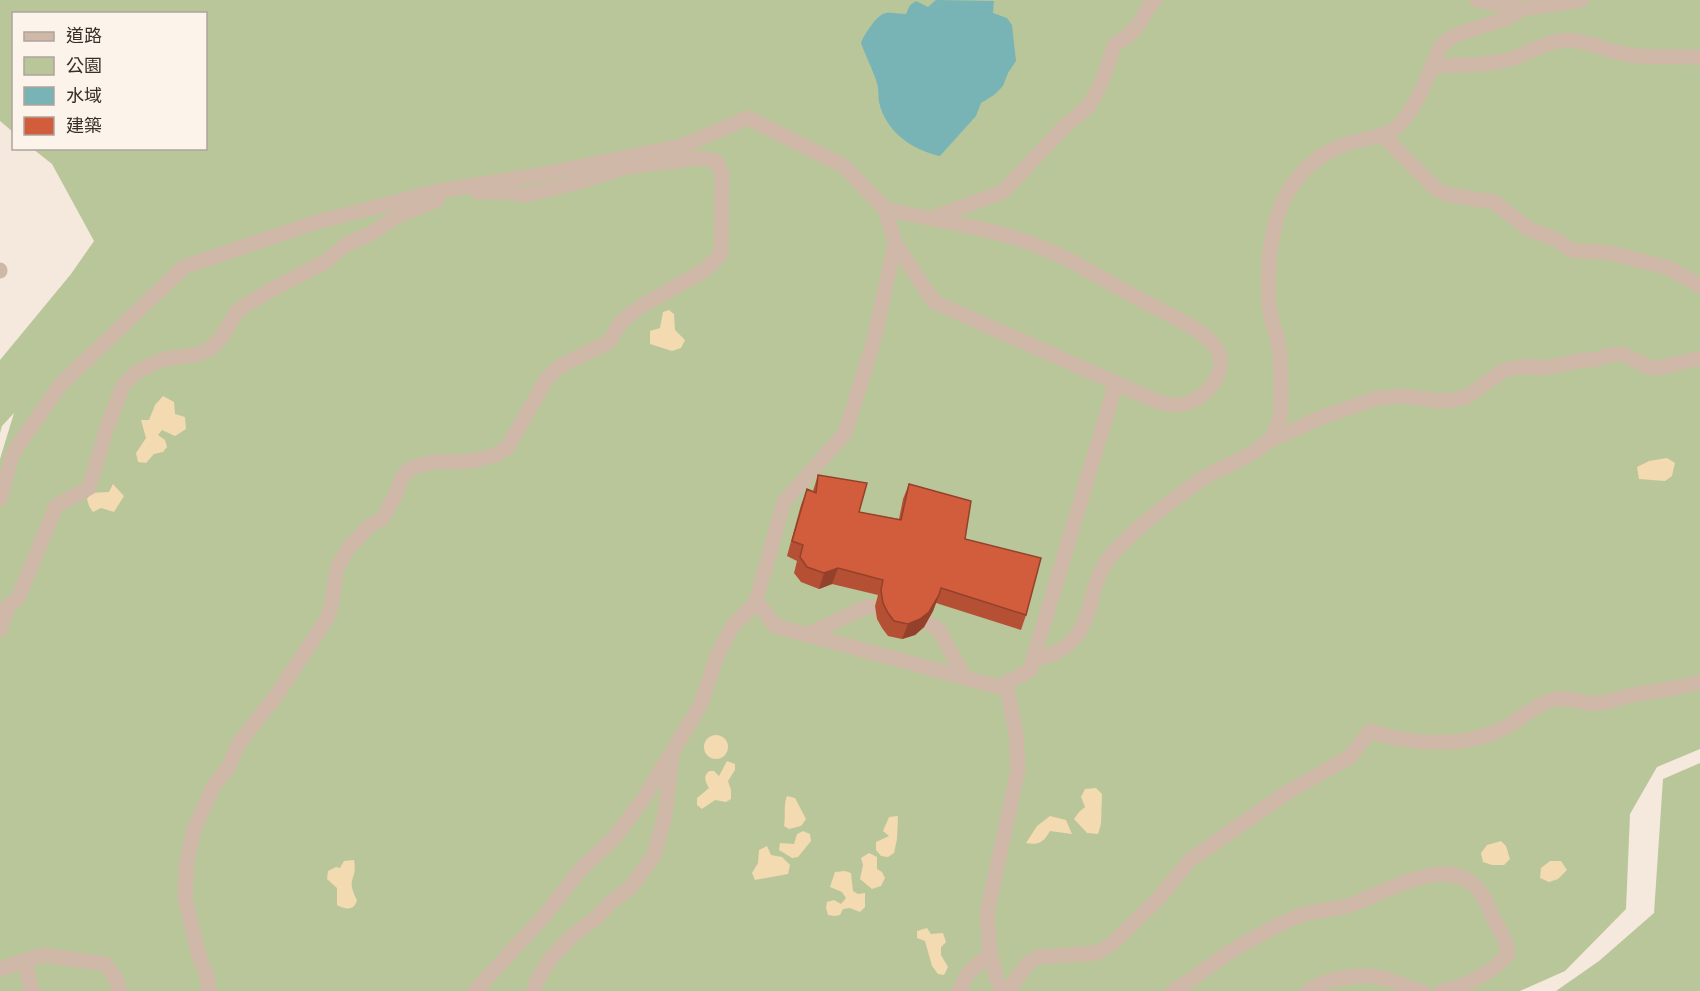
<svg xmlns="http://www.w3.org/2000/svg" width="1700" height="991" font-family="'Sofia Sans Condensed','Noto Sans TC',sans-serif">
	<rect width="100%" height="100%" fill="#f5e9dd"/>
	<g fill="#b9c69a">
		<path d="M0,0h1700v749l-43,18 -27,47 -4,95 -61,62 -45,20h-1520v-532l14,-46 -12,13 -2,7v-73l71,-86 23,-33 -42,-77 -19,-15 173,-1v-134h-192l-1,118 -13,-11z"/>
		<path d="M1700,763v228h-144l43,-30 55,-48 9,-134z"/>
	</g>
	<g fill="#f3dab0">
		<path d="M669,310l5,4 1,16 10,10 -4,8 -9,3 -22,-7v-13l10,-3 3,-16z"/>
		<path d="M163,396l11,6 1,12 10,3 1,12 -11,7 -13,-6 -4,5 7,5 2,7 -4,5 -9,2 -8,9 -8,-1 -2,-9 10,-15 -5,-18h8l6,-15z"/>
		<path d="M1667,458l8,5 -3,13 -7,5 -26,-2 -2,-12 12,-6z"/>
		<path d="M113,484l11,12 -10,16 -13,-4 -8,4 -4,-6 -2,-7 4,-6 18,-1z"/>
		<circle cx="716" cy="747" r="12"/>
		<path d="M727,761l8,3v6l-7,11 3,9v9l-5,3 -11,-2 -13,9 -5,-4v-7l12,-10c-4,-7 -6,-11 0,-17h5l5,5z"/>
		<path d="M1096,788l6,6 -1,30 -3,10 -11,-1 -13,-14 5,-7 6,-5 -4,-10 4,-8z"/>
		<path d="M787,796l8,2 11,21 -5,7 -12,3 -5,-3c2,-11 -1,-20 3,-30z"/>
		<path d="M898,816l-1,23 -3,14 -6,4 -7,-1 -5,-6v-8l13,-6 -6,-5 6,-14z"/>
		<path d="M1050,816l16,4 6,14 -22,-3c-7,12 -11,14 -24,12l11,-17z"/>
		<path d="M803,831l7,3 1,7 -13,16 -6,1 -13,-8 1,-7 14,1 3,-10z"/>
		<path d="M1501,841l5,5 4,13 -6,6h-12l-9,-3 -2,-9 6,-8z"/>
		<path d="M767,846l4,9 11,2 8,8 -2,9 -33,6 -3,-7 6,-10 1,-13z"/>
		<path d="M869,853l8,4v12l5,3 3,6 -4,8 -9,3 -12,-10 3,-14 -2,-7z"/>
		<path d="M354,860c4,21 -9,17 3,40 -3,11 -11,10 -20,5v-17l-10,-9 1,-8 8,-4 4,1 4,-7z"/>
		<path d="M1550,861h11l6,9 -9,9 -9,3 -9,-4 1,-10z"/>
		<path d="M845,871l6,2 2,18 5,3 7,-1v14l-5,5 -10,-4 -7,1 -3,6 -5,1 -7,-1 -2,-7 1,-6 7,-2 7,4 5,-6 -4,-6 -12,-5 5,-15z"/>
		<path d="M927,928l4,6 12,-1 3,9 -5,5v8l7,12 -4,8 -6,-1 -6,-8 -7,-25 -8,-3v-7z"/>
	</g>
	<path fill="#78b4b5" d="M936,0l58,1 -1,12 14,5 5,7 4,36 -8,12 -5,13 -9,9 -13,8 -5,13 -36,40c-28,-6 -54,-24 -61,-54 -1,-6 0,-12 -2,-19 -4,-13 -11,-26 -16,-40 3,-8 16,-29 25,-30 6,-1 14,1 20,1l4,-9 6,-4 12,6z"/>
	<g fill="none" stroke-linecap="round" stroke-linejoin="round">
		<g stroke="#cfb8a7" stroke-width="15">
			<path d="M1477,0l44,9 61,-9"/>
			<path d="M1433,66c28,-1 51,0 78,-7 16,-5 31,-16 48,-18 25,-4 47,11 72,14 23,4 46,-1 69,3"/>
			<path d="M1382,135l55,55 13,5 44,7 33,26 30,12 14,10 39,3 59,15 31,18"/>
			<path d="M885,209c48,11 96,17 142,33 40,13 77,39 114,58 24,13 50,23 70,42 26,25 -7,63 -35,63 -18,0 -43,-15 -60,-22"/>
			<path d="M932,218l71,-26 63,-67 22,-18 13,-23 14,-40c9,-5 17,-10 23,-19 7,-9 8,-18 17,-25"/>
			<path d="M0,271v-1"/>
			<path d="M1267,442l55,-25 56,-19 25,-2 36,5 15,-1 14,-4 36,-26 23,-4 12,2 16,-2 22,-5 21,-2 11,-4 14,-1 25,13 11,1 41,-10"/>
			<path d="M0,499l13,-46 47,-68 124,-118 129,-44 126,-32 105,-17 138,-28 66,-28 96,48 41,43 10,34 39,59 182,81 -86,287 -31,17 -224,-61 -19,-26 28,-98 61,-69 29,-93 21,-97"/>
			<path d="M0,630l8,-24 10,-8 38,-92 33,-18 18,-61 10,-26 7,-17 13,-12 15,-8 13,-5 31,-4 14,-6 11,-11 17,-28 31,-19 56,-29 22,-18 23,-10 27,-18 40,-16"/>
			<path d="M806,635l63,-29 58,16 12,8 26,48"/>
			<path d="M1033,660c73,-16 44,-69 82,-109 25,-27 57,-51 87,-72 25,-17 65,-23 76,-55 5,-15 3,-61 1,-77 -2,-12 -7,-23 -9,-35 -5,-40 0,-99 25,-131 14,-18 33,-32 55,-38 15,-5 34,-5 47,-16 14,-12 27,-41 34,-58 4,-8 6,-18 12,-25 17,-17 54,-16 78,-35"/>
			<path d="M24,961l8,30"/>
			<path d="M0,969l43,-14 62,9 12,16 2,11"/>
			<path d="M209,991l-2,-15 -8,-20 -14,-58 2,-37 7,-32 20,-44 14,-17 11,-25 37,-47 50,-76 5,-13 6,-39 13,-22 7,-7 12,-13 13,-7 14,-25 7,-19 8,-7 22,-6 40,-1 22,-6 12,-7 40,-70 13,-12 49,-24 11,-19 18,-15 67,-38 16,-16 1,-80 -6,-13 -15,-3 -75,9 -51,16 -49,12 -20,-3h-28"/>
			<path d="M475,991l70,-76 36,-46 34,-32 29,-39 24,-40"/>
			<path d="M534,991l3,-10 14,-23 21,-22 24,-18 16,-17 18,-13 24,-33 11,-40 7,-63 28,-46 17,-50 16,-31 24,-23"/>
			<path d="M959,991l9,-18 22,-19"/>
			<path d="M1003,991l-6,-11 -7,-26 -3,-41 31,-143 -2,-36 -10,-51"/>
			<path d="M1008,991l20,-28 11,-6 58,-4 16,-10 45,-44 32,-39 99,-69 61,-34 20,-26c9,2 17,6 26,7 36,7 75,7 108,-10 16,-8 30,-23 48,-28 20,-5 31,6 49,3 11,-2 21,-6 31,-8 23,-4 45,-6 68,-13"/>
			<path d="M1173,991c15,-8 27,-18 41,-28 24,-17 53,-33 80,-45 18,-9 38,-7 57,-13 33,-12 92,-50 124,-19 8,7 12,18 16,27 7,17 15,22 17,41 -16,19 -42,32 -66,37"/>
			<path d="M1308,991c20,-13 51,-18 74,-13 14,3 26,11 41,13"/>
		</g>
	</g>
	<path fill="#b55034" d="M818,475l41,37 40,7 4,-20 6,-15 56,55 61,76 -5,15 -85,-27 -3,8 -9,16 -9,8 -13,4 -14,-3 -6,-8 -5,-9 -2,-13 3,-11 -46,-11 -13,5 -18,-7 -7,-9 3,-12 -10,-5 14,-51 6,-16 6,2z"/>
	<g fill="#93412b">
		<path d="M838,568l-6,16 -13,5 5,-16z"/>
		<path d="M939,595l-6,16 -9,16 -9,8 -13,4 6,-15z"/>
	</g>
	<path fill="#d25d3d" stroke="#93412b" stroke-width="1.5" d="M818,475l49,8 -8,29 42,8 8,-36 62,17 -6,38 76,19 -15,57 -85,-27 -2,7 -10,17 -9,7 -12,5 -14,-3 -6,-8 -5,-10 -2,-13 2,-10 -45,-12 -14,5 -17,-6 -7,-10 3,-12 -11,-4 15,-52 9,4z"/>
	<rect x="12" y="12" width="195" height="138" fill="#fcf3ea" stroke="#aea49c" stroke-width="1.5"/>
	<rect x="24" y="32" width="30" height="9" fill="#cfb8a7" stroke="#aea49c" stroke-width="1.5"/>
	<text x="66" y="42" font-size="18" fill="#3a2d28">道路</text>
	<rect x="24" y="57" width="30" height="18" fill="#b9c69a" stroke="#aea49c" stroke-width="1.5"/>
	<text x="66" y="72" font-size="18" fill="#3a2d28">公園</text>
	<rect x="24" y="87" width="30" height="18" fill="#78b4b5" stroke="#aea49c" stroke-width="1.5"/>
	<text x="66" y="102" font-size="18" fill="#3a2d28">水域</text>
	<rect x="24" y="117" width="30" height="18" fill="#d25d3d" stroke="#aea49c" stroke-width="1.5"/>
	<text x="66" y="132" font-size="18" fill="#3a2d28">建築</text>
</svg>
